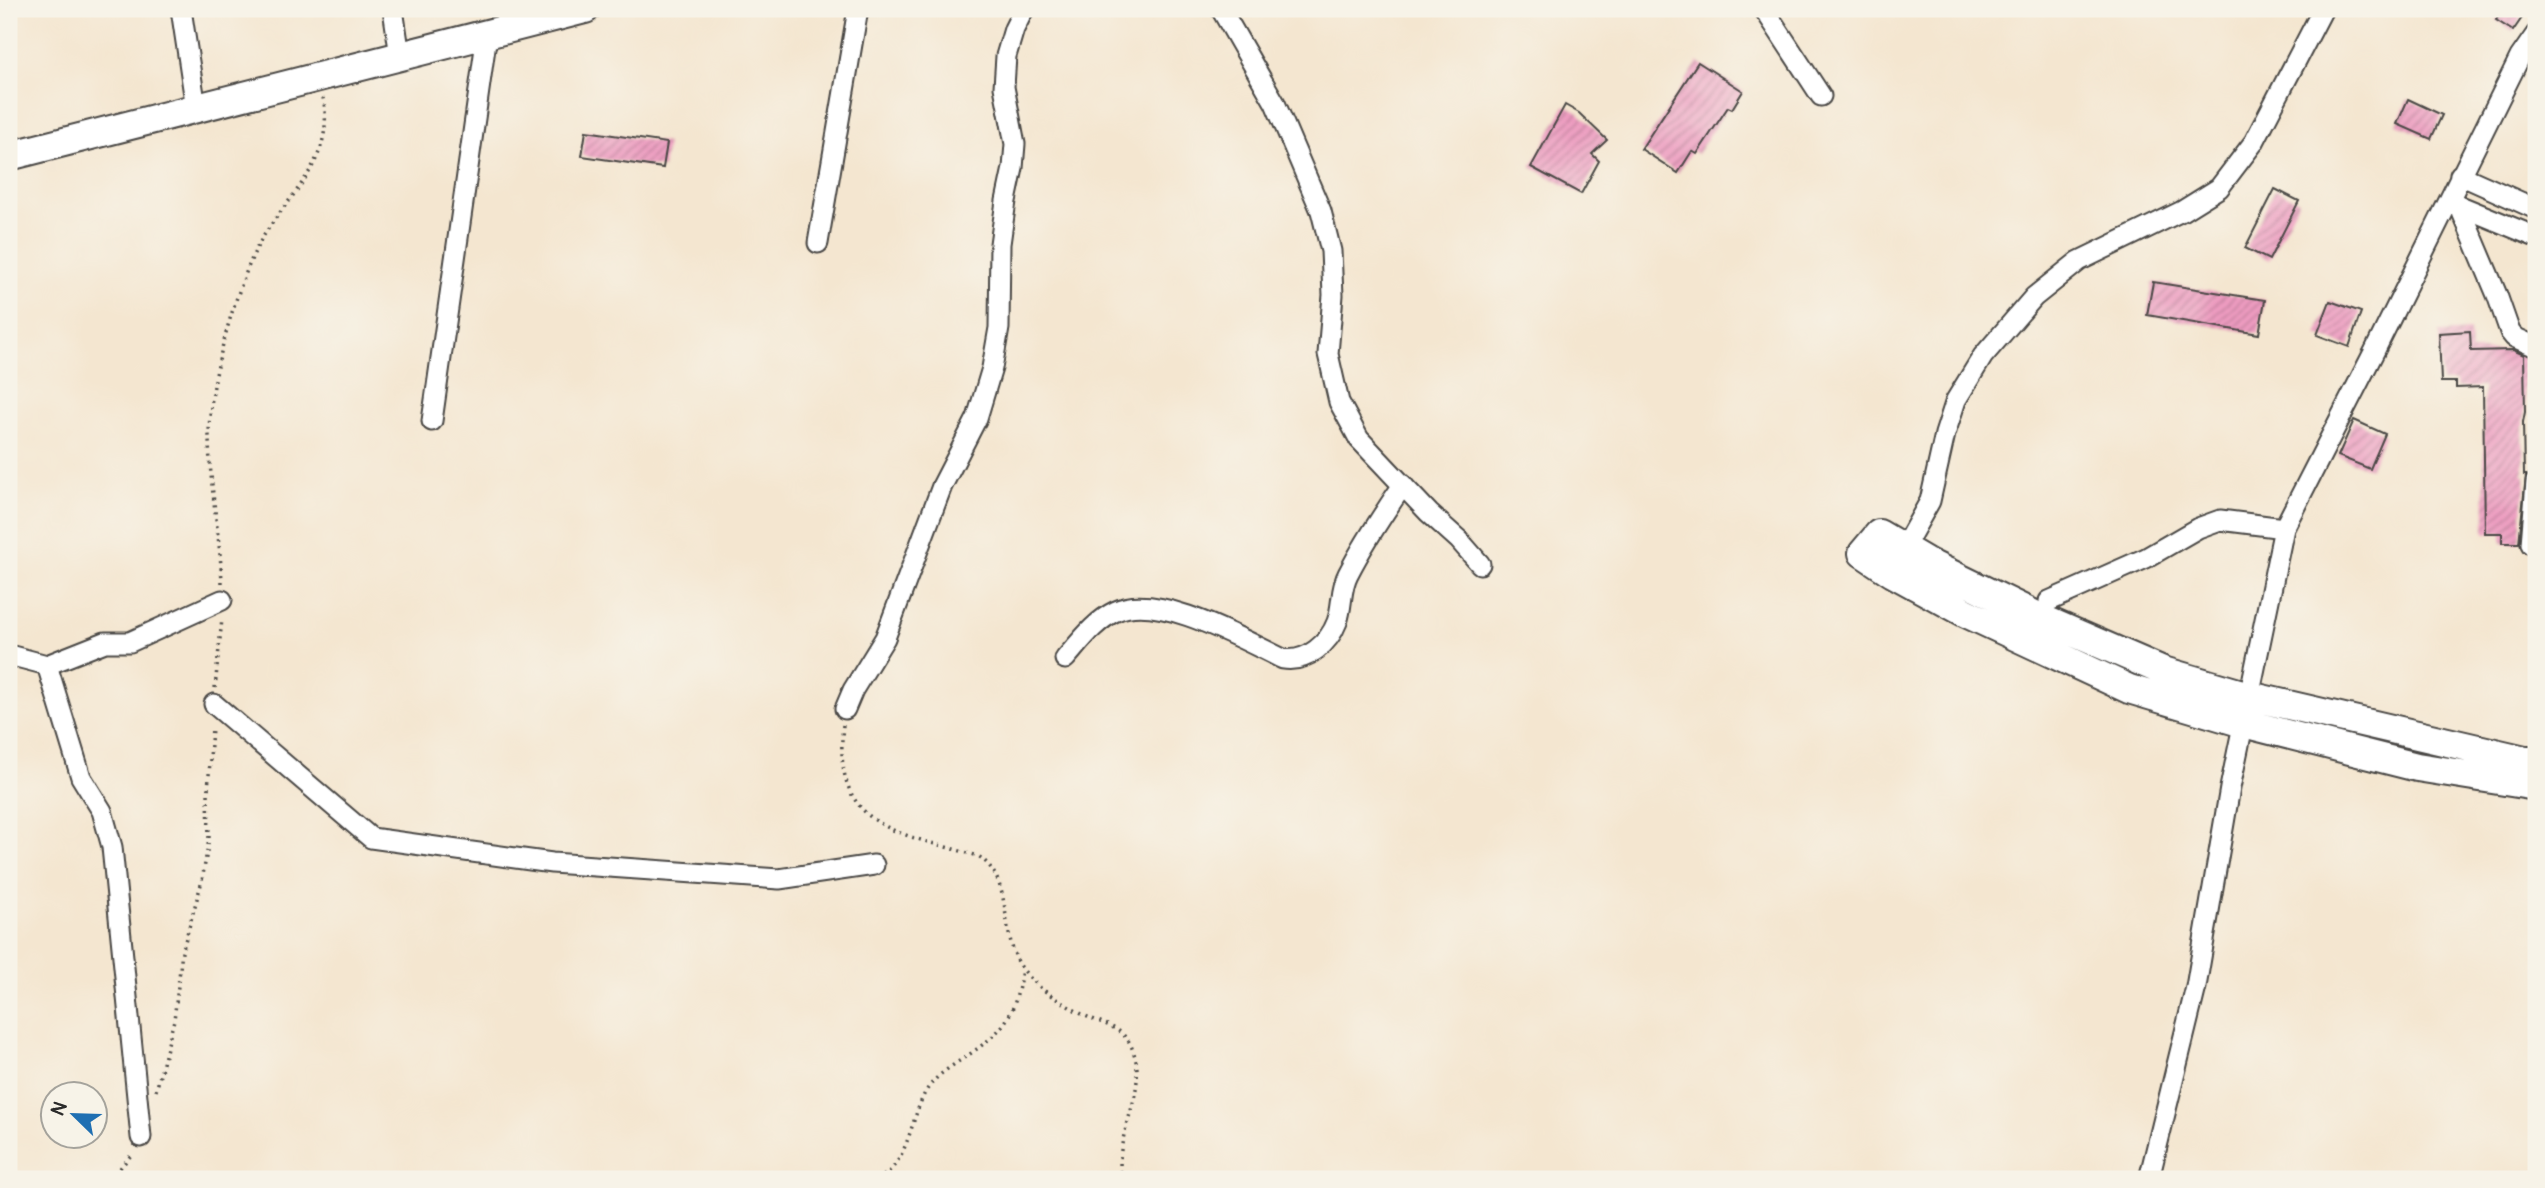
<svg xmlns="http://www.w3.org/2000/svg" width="2545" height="1188" font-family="Pangolin,sans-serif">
	<defs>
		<pattern id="building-hatch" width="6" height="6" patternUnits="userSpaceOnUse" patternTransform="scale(1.75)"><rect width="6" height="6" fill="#ed9bc0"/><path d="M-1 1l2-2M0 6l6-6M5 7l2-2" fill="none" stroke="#c07f9c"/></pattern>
	</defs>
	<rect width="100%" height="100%" fill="#f7f3e8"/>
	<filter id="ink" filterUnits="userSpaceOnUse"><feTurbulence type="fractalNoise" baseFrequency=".0143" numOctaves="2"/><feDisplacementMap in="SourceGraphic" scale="14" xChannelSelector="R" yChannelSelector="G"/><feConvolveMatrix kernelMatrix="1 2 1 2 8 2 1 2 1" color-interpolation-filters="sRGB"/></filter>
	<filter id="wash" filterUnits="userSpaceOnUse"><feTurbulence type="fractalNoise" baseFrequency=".00686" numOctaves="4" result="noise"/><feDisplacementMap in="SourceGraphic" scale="28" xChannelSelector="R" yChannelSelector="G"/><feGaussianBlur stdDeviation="1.57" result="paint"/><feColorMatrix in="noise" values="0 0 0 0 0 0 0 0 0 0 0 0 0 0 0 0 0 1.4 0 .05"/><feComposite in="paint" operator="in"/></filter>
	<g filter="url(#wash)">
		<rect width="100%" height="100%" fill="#f4e6d0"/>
		<g id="blocks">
			<g fill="url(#building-hatch)">
				<path d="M2503,9h25l-15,22 -17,-11z"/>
				<path d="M1698,62l45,29 -11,18 -4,-2 -31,47 -5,-3 -14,22 -37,-24z"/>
				<path d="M2408,99l34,16 -11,24 -34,-15z"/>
				<path d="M1565,105l14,8 28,27 -15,14 7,7 -18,33 -50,-27z"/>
				<path d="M586,131l81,12 -4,25 -81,-12z"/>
				<path d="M2275,189l24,12 -30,59 -24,-12z"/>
				<path d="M2153,282l112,18 -6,34 -112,-19z"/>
				<path d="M2330,301l31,11 -12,35 -32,-12z"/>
				<path d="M2470,331l1,20 42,-1 11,5 1,57 -2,10 1,53h2l-7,68h-17v-10h-17l-2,-146 -27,1v-6h-15l-2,-49z"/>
				<path d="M2354,420l31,14 -15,35 -32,-13z"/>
			</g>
		</g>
	</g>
	<g filter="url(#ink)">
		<use href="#blocks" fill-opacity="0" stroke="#494744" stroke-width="2"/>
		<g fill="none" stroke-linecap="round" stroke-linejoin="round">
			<g stroke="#494744" stroke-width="23">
				<g id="street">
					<path d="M181,9l15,99"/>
					<path d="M393,9l7,47"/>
					<path d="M1221,9l54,94 46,108 10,40 2,44 -5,59 11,48 20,37 70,74 30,27 21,24"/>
					<path d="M1764,9l57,87"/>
					<path d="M2460,175l76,34"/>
					<path d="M2453,203l83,34"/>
					<path d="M2459,205l38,90 13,37 4,5 22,10"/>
					<path d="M818,243l40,-234"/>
					<path d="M432,421l55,-387"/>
					<path d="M2531,544l5,-62"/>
					<path d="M1898,558l32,-57 15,-67 11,-34 27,-44 51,-59 45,-36 103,-50 37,-23 35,-46 69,-133"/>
					<path d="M2049,601l97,-43 52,-30 22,-8 64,8"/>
					<path d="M9,655l38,10 34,112 21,34 10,36 29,290"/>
					<path d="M1065,659c15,-17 30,-38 51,-48 42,-20 127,29 167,48 24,4 46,-16 54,-37 6,-16 3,-33 11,-48 16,-31 35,-60 55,-89"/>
					<path d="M47,665l58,-23h25l92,-42"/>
					<path d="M214,704l157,134 181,25 227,16 95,-14"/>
					<path d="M845,709l8,-19 32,-52 57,-152 35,-68 15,-50 7,-40 1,-84 6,-43 7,-33 2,-24 -11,-57 2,-31 8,-27 10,-20"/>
					<path d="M2149,1179l47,-192 34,-199 54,-260 90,-176 146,-295 16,-23"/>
				</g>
			</g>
			<g stroke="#494744" stroke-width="32">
				<g id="secondary">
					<path d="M9,156l576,-147"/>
					<path d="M2536,760h-11l-276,-64 -86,-25 -118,-51 -115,-56 -51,-30 -16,19 30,20 73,40 163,76 114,34 174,44 119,19"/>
				</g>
			</g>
			<g stroke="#494744" stroke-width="3.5" stroke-dasharray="2 5" stroke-linecap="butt">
				<path d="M222,583c-2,-49 -13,-99 -13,-149 1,-54 22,-127 43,-176 24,-57 86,-90 71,-160"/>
				<path d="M215,688l7,-69"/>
				<path d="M843,725c-11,106 56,107 135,131 38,24 19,83 47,116 16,19 34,29 55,41 19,11 43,12 52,35 19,45 -21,87 -10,131"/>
				<path d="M156,1091l18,-71 8,-68 20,-71 7,-42 -1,-47 4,-65"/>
				<path d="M111,1179l21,-25"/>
				<path d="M877,1179c35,-14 33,-72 55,-96 9,-11 23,-19 35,-27 39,-27 48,-40 55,-87"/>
			</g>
			<use href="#street" stroke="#fff" stroke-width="19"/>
			<use href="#secondary" stroke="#fff" stroke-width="28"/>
		</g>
	</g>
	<rect width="2545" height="1188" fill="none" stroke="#f7f3e8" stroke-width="35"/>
	<g transform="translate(74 1115) rotate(293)"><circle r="33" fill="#f7f3e8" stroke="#a5a39c" stroke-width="2"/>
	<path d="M0-5L12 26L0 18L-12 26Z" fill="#1f6fb2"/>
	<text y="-10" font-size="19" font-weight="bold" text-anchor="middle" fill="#2b2b2b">N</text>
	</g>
</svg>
